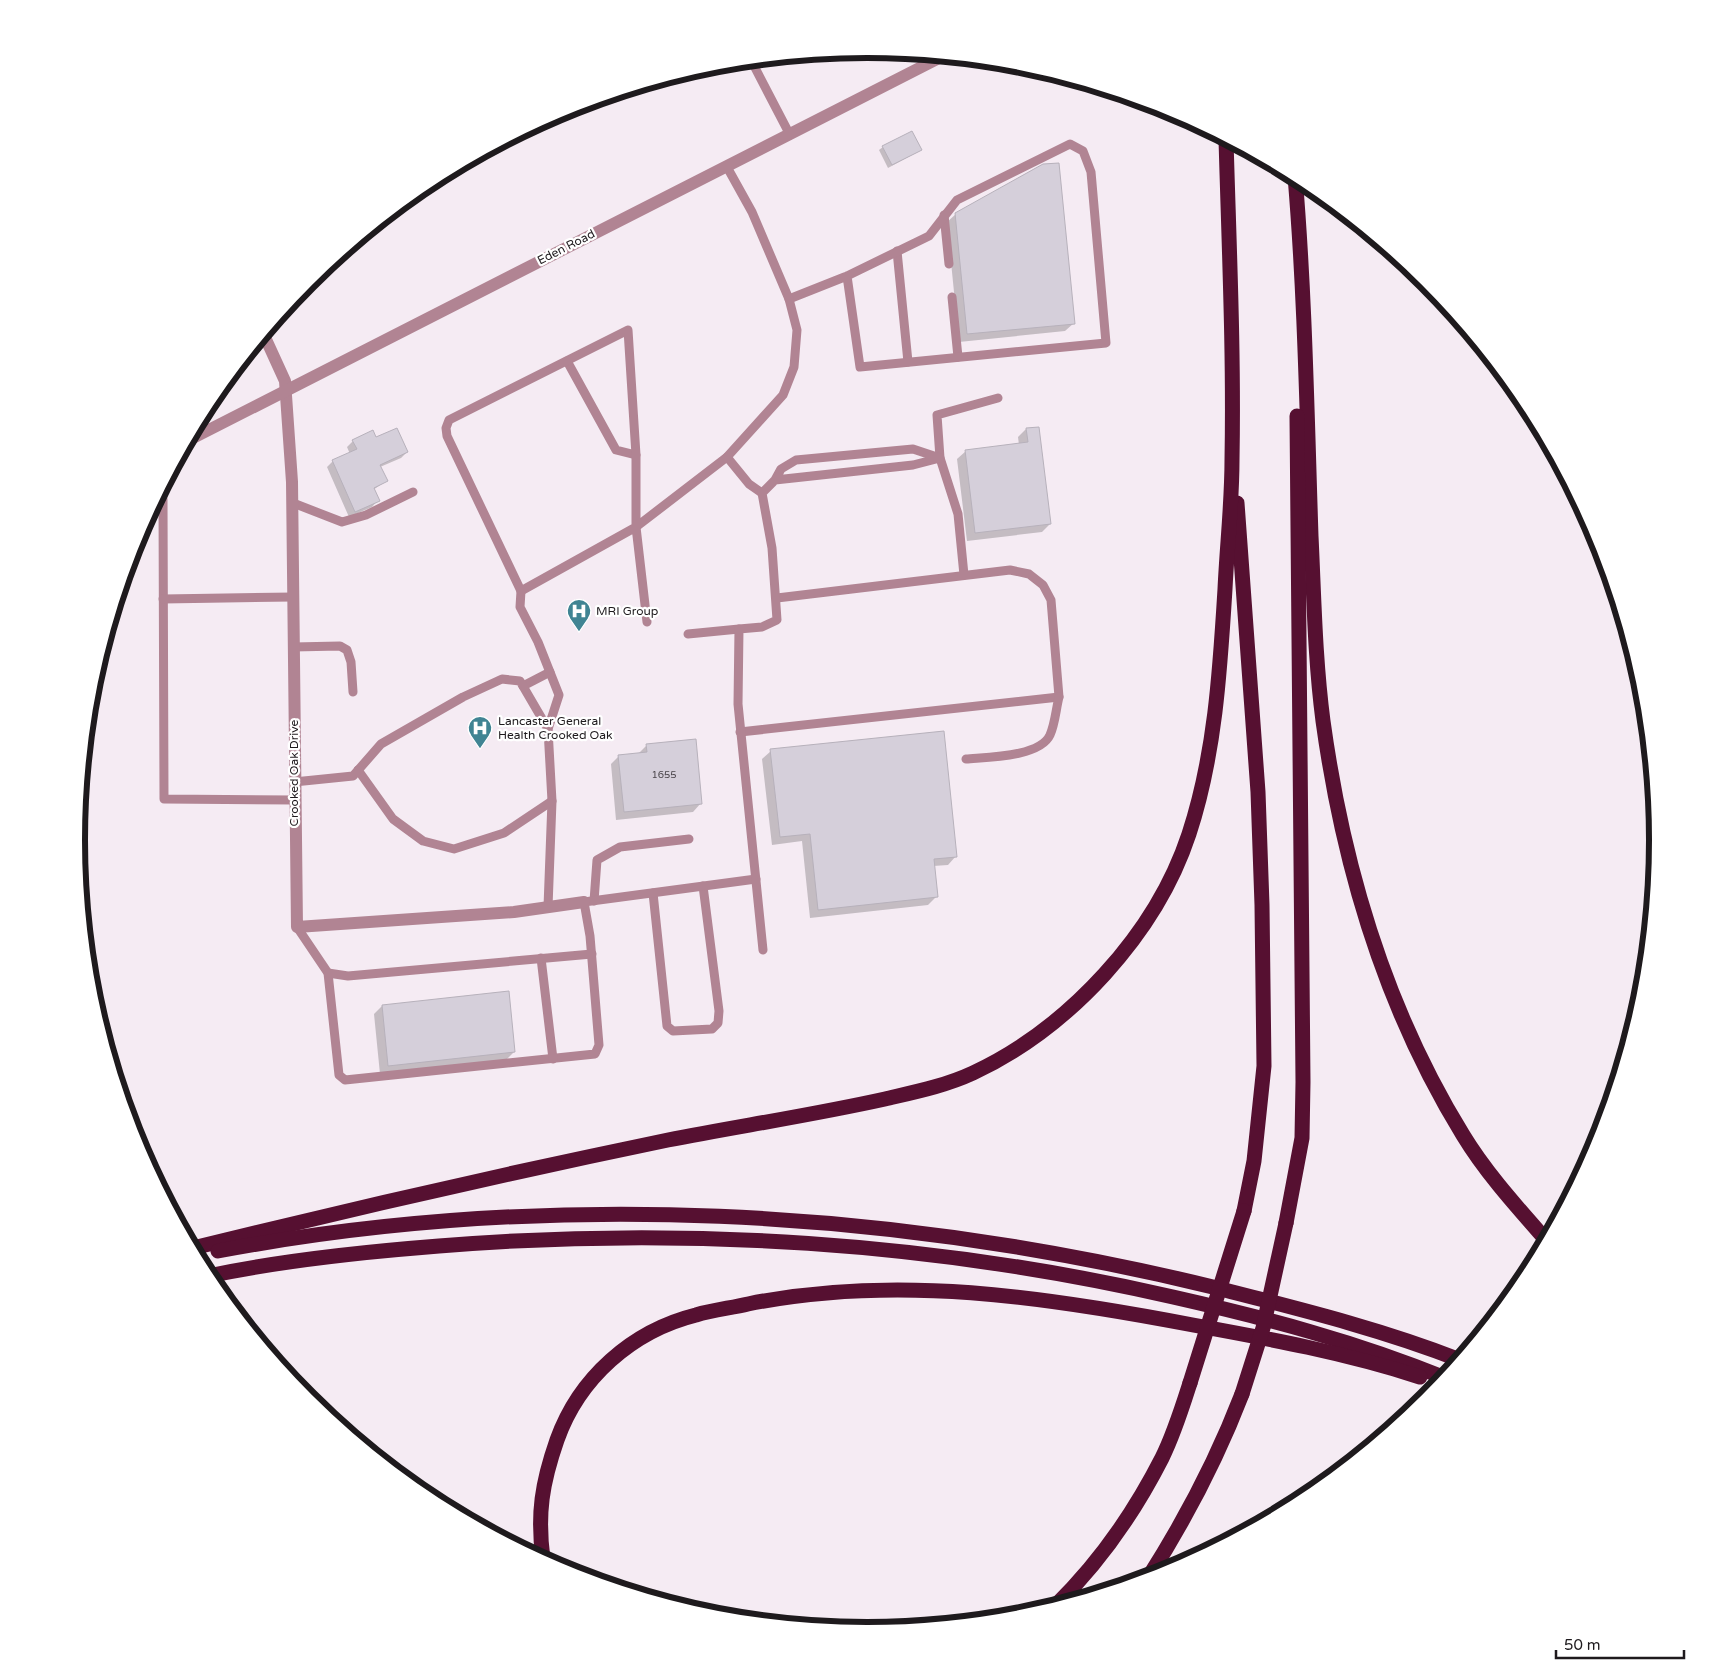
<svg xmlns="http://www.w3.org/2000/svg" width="1736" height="1680" font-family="'Varela Round',sans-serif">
	<rect width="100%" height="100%" fill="#f5ebf3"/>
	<g fill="#0003">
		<path d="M883,147l38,3 -33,18 -9,-18z"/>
		<path d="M956,214l118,109 -9,8 -106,11 -12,-120z"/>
		<path d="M1026,429l24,95 -8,8 -75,9 -10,-82 9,-8 53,-6 -1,-8z"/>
		<path d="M375,439l32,13 -6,6 -21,9 6,14 -13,9 5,10 -6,7 -23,10 -22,-50 6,-6 17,-7 -3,-7 6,-6z"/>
		<path d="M646,746l55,57 -8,9 -77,8 -5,-56 8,-8 19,-2z"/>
		<path d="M771,751l185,105 -8,9 -15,1 3,31 -8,8 -118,13 -8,-77 -30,4 -10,-86z"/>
		<path d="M382,1006l132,46 -8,8 -126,14 -6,-60z"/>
	</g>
	<g fill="#d5cfda" stroke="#b7b1bb">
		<path d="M912,131l10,19 -30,15 -10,-19z"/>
		<path d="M1059,163l16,161 -108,10 -12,-121 88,-49z"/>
		<path d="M1039,427l12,97 -76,9 -10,-83 63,-8 -2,-14z"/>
		<path d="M397,428l11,24 -28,13 8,16 -14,7 6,13 -25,11 -23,-52 25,-11 -5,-9 21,-10 3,7z"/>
		<path d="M944,731l13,126 -23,2 4,38 -120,13 -8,-76 -30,3 -10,-88z"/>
		<path d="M696,739l6,65 -78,8 -6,-57 29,-3 -1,-8z"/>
		<path d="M509,991l6,61 -127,14 -6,-61z"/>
	</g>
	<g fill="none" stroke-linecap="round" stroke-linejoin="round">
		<g stroke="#b18493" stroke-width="9">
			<path d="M751,60l39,75"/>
			<path d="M944,215l5,49"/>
			<path d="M897,251l11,111"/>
			<path d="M952,297l6,60"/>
			<path d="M789,299l58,-23 82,-40 28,-36 113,-56 13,7 8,21 15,171 -246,24 -13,-91"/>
			<path d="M567,361l49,89 20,5"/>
			<path d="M727,457l22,27 13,9"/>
			<path d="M163,499l1,300 130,1"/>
			<path d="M293,503l49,19 24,-7 47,-23"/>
			<path d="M964,575l-6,-61 -18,-56 -3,-43 61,-17"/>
			<path d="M521,591l-1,16 18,35 21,53 -11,34 4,72 -4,106"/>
			<path d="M163,599l130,-2"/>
			<path d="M647,622l-11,-95v-72l-8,-125 -179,90 -3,8 1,8 74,155 115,-64 91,-70 56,-62 11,-28 3,-37 -8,-31 -37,-87 -25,-45"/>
			<path d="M688,634l51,-5"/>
			<path d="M293,647l47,-1 7,4 4,12 2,30"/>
			<path d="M523,686l27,-14"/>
			<path d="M740,732l319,-35 -8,-97 -8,-15 -14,-11 -19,-4 -233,28"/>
			<path d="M966,759c21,-2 74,-2 84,-24 5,-11 6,-26 9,-38"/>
			<path d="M358,770l35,49 30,22 31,8 50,-16 48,-32"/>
			<path d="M294,782l59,-6 28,-32 82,-47 39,-18 18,2 28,48"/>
			<path d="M653,893l14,133 6,5 39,-2 6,-6 1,-12 -16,-125"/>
			<path d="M594,901l3,-41 23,-13 69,-8"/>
			<path d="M297,927l31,46 11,102 6,5 250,-26 4,-9 -9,-109 -6,-34 172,-23"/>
			<path d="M763,950l-25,-246 1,-75 23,-2 15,-7 -5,-72 -10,-55 13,-13 6,-11 15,-9 117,-11 27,9 -27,7 -138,15"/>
			<path d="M541,958l12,101"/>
			<path d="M328,973l20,3 244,-22"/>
		</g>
		<path stroke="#b18493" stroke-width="12" d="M264,335l21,46 7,101 5,445 217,-15 70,-10"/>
		<path stroke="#b18493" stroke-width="12" d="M189,440l754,-384"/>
		<g stroke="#561031" stroke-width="15">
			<path d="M1295,176c10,119 12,240 16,360 3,62 4,124 12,185 20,145 63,289 140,414 23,38 55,73 84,106"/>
			<path d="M1237,503l21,289 4,113 2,161 -10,95 -10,50"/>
			<path d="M1286,1223l16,-85 1,-56 -6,-666"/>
			<path d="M193,1248c158,-39 316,-75 475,-108 72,-14 145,-25 217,-41 30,-7 60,-13 88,-26 96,-45 183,-139 216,-239 26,-79 31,-163 36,-245 2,-43 7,-86 7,-129 2,-107 -3,-214 -6,-321"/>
			<path d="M218,1251c330,-62 674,-43 999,37 82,21 164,41 243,72"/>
			<path d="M208,1276c76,-16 154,-24 231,-30 245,-20 495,-4 734,51 93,21 184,45 272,81"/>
			<path d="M543,1559c-6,-45 -1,-76 14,-119 22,-62 75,-109 139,-125 17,-5 35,-7 52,-11 148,-30 299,-7 445,21 77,14 153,28 227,52"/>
			<path d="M1148,1578c37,-58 69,-119 94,-184"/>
			<path d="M1055,1606c43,-42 80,-95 107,-148 12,-24 20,-50 28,-75"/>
		</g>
		<g stroke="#561031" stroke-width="15">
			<path d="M1190,1383l54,-172"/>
			<path d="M1242,1394l21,-66 23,-105"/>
		</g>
	</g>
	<defs>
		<g id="hospital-pin" transform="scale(1.25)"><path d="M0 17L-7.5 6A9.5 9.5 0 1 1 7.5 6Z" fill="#408493" stroke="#fff"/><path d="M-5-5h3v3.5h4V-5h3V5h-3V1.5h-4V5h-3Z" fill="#fff"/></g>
	</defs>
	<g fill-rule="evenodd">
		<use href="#hospital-pin" x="579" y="611"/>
		<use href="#hospital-pin" x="480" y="728"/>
	</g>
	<g text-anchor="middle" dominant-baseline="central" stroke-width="4.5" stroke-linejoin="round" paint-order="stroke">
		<g font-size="10" fill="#4c474c">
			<text x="664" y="775">1655</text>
		</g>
		<g font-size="12" fill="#1e1a1d" stroke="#fff">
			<text transform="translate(566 247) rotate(-27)">Eden Road</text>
			<text transform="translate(294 773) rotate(-90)">Crooked Oak Drive</text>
		</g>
		<g font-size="12" fill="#1e1a1d" stroke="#fff" text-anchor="start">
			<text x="596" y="611">MRI Group</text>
			<text x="498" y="721">Lancaster General<tspan x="498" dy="14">Health Crooked Oak</tspan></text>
		</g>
	</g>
	<path d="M0 0H1736V1680H0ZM85 840a782 782 0 1 1 1564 0a782 782 0 1 1-1564 0Z" fill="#fff" fill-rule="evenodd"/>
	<path fill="none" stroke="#1e1a1d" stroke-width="6" d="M85 840a782 782 0 1 1 1564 0a782 782 0 1 1-1564 0Z"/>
	<path d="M1556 1650v8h128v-8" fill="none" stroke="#1e1a1d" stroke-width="2.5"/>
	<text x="1564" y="1650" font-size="15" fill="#1e1a1d" stroke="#ffffff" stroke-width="4" paint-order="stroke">50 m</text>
</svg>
